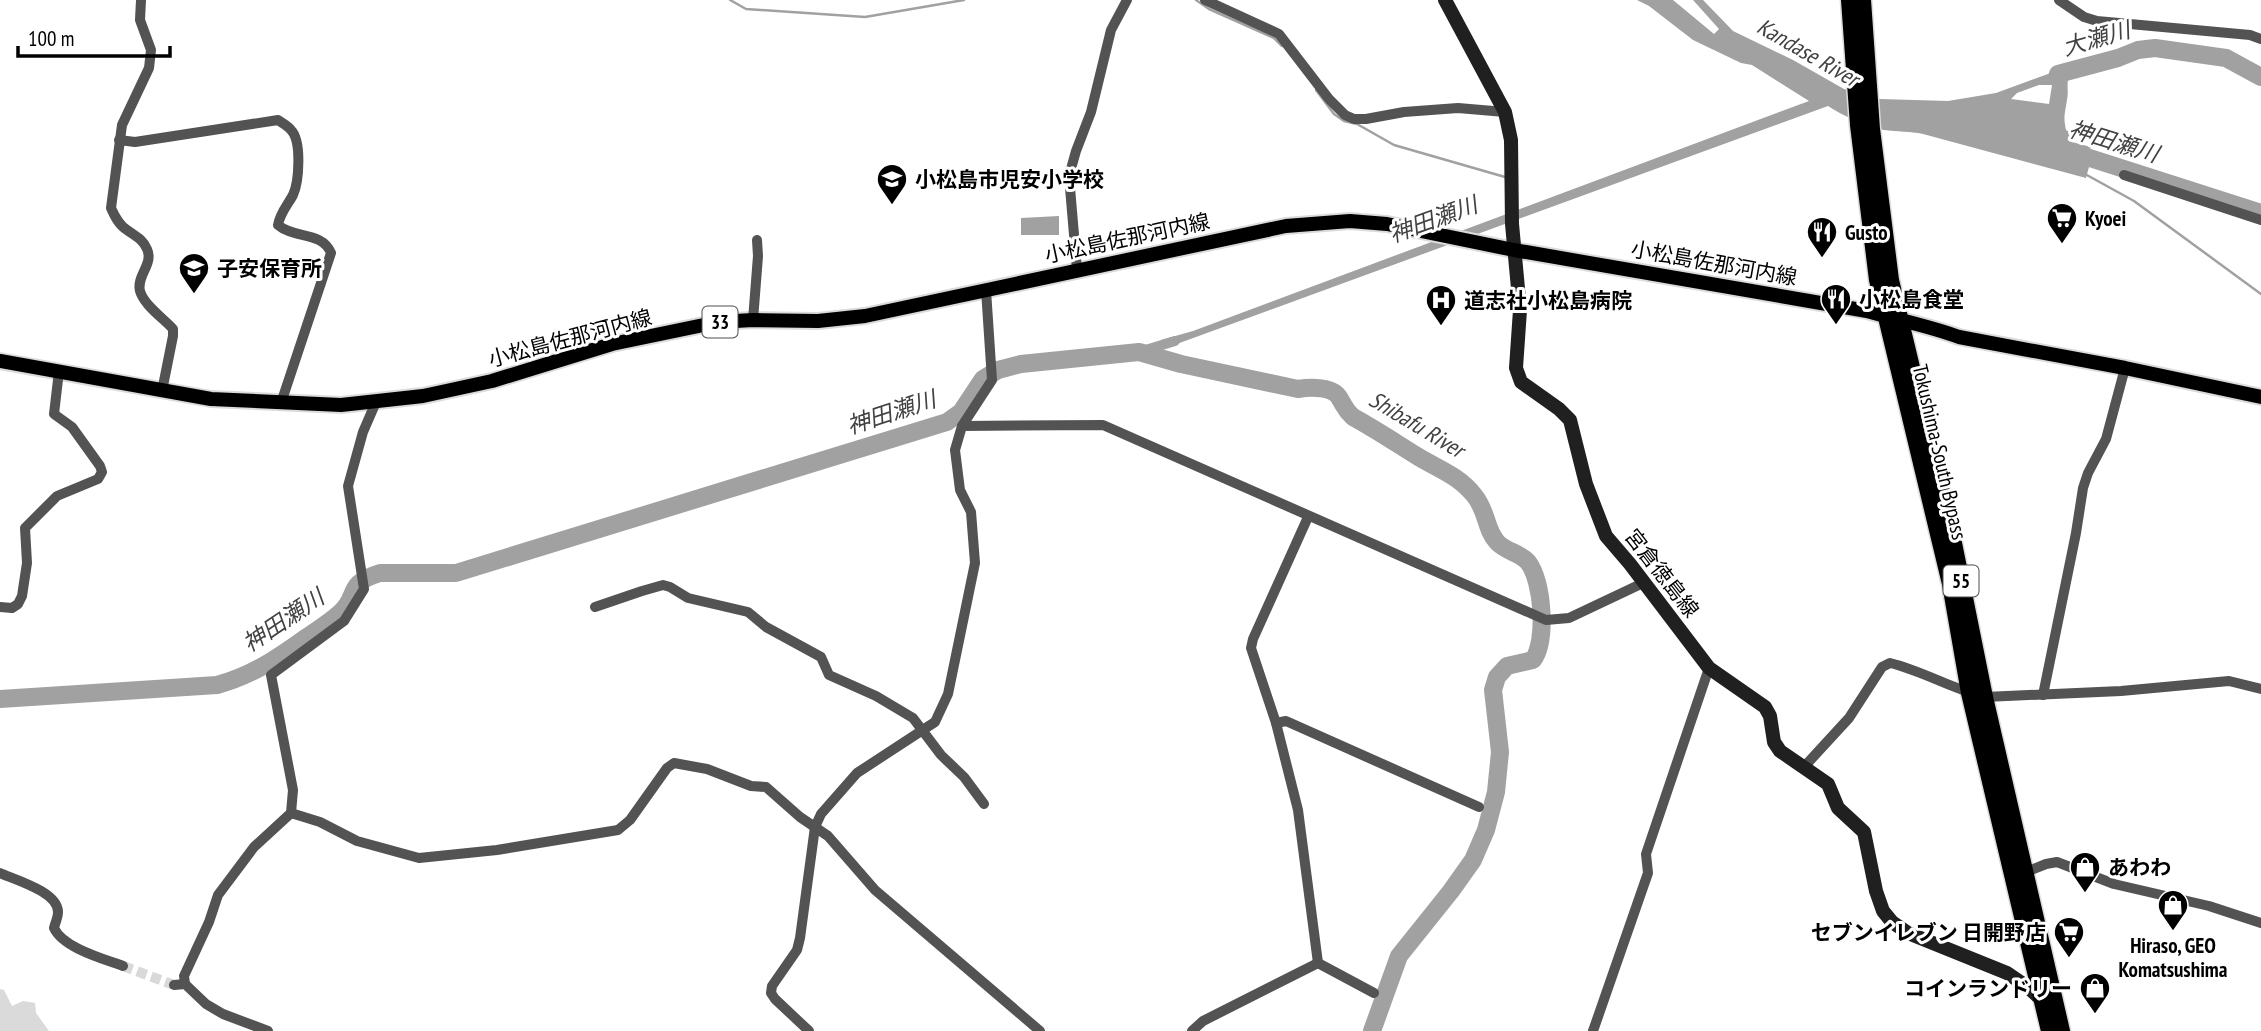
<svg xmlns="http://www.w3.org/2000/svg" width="2261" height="1031" font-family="'PT Sans Narrow','Noto Sans JP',sans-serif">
	<rect width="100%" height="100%" fill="#fff"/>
	<path fill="#dadada" d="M0,989l4,1 8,16 11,-5 12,2 1,10 13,18h-49z"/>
	<g fill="#a1a1a1" fill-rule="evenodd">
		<path d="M1637,0h36l41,34 5,-5 -26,-29h10l30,31 60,29 51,29 36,10 68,2 48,-8 52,-19 6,-5 23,-9 1,9c-16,10 -8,17 -11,31 -2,14 -4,16 -1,30l5,3 1,9 19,5 -5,14 3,6 -3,11 -163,-44c-13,-3 -26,-2 -39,-4 -20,-5 -39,-13 -56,-24l-665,243 -2,-9 32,-9 616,-230 -57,-36 -11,-2 -48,-23 -44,-34zM2039,85h13l-3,19 -38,-5 6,-6z"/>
		<path d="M1059,216v19h-38v-17z"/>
	</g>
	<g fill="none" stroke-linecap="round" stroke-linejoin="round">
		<g stroke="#a1a1a1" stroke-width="2.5">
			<path d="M730,0l16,9 119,8 99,-17"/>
			<path d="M1196,0l13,9 65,29 8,8"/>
			<path d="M1316,90l18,24 10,7 13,3 37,21 111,32"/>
			<path d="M2085,174l49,27 127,93"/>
		</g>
		<path stroke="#a1a1a1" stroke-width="10" d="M1139,352l36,-11"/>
		<g stroke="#a1a1a1" stroke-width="18">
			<path d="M2058,74l60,-16 20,-8 17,-2 71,10 35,19"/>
			<path d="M2068,151l193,62"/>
			<path d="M0,699l217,-14c34,-9 59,-26 87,-46 12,-8 25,-16 36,-26 20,-18 4,-29 40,-40h76l491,-151 14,-10 22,-33 15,-9 23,-6 118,-12 42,12 117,25c12,-2 36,-3 42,10 5,8 5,11 13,18 22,12 43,26 64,39 21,13 41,19 57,39 14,17 11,34 23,47 9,10 22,10 31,20 15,19 19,79 5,98l-26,6 -10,11 -4,13 7,62 -4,40 -10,38 -13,30 -22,31 -52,65 -27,75"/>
		</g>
		<path stroke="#d9d9d9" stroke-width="10" stroke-dasharray="10 5" stroke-linecap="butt" d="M123,966l51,19"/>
		<g stroke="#dbdbdb" stroke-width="18">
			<path id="primary" d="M0,361l211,38 130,6 82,-9 69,-15 120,-37 106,-22 35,-2 65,1 47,-5 421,-90 64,-5 37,3 127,26 353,61c31,9 63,15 92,26l166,31 136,29"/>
		</g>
		<g stroke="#dbdbdb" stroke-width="19">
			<g id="trunk">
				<path d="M1849,0l9,125 19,155 73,304 19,109 80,338"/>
				<path d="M1863,0l9,129 19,151 62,258 32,159 77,334"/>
			</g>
		</g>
		<g stroke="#535353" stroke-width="10">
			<path d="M141,0l-1,20 11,30 -2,18 -27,57 -11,83c4,9 8,17 16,22 8,6 16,9 20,19 7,15 -11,27 -7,42 4,14 23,27 33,38v7l-11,55"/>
			<path d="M1205,0l74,34 50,65 16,16 9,4h12l38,-7 54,-4 47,4"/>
			<path d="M2059,0l25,17 13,4 153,14 11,4"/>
			<path d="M119,140l16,2 143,-22c4,3 10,6 13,10 11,11 8,52 2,65 -6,11 -13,18 -15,30 16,14 44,6 53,28l-50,150"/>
			<path d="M2124,175l137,45"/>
			<path d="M1077,270l-8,-94 7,-25 15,-39 20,-82 16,-30"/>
			<path d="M753,320l5,-64 -1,-16"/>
			<path d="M962,426l141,-1 443,195 23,-2 74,-35"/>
			<path d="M1308,517l-55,122 -2,9 25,75 22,87 20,153"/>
			<path d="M0,607l12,1 6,-4 4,-8 5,-33 -2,-35 32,-32 41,-17 4,-7 -2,-6 -28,-39 -18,-13 5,-43"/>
			<path d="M595,607l47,-16 21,-6 7,2 18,11 60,14 18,15 55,30 8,18 47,21 37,22 28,37 23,22 20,27"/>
			<path d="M2043,695l33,-162 7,-45 5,-15 18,-34 19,-71"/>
			<path d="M1276,723l10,-2 193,86"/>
			<path d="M1804,767l45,-49 33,-51 8,-4c33,8 62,26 95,34l136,-6 108,-10 32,8"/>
			<path d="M291,813l29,9 37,19 62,17 78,-8 121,-20 12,-10 37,-52 7,-5 33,6 44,17 15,1 34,30 28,19 47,54 165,141"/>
			<path d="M2026,872l20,-8 11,-2 57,22 95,22 52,17"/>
			<path d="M0,873c16,7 58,19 58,39 0,6 -3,11 -4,16 9,20 50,31 69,38"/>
			<path d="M1318,963l56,30"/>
			<path d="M185,984l-1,-8 25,-54 9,-27 36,-48 37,-34 2,-23 -22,-115 73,-54 20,-32 -16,-103 15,-54 13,-30"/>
			<path d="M174,985l11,-1 21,20 17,10 45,17"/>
			<path d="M809,1031l-34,-32 -4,-6 1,-7 25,-36 3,-12 15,-111 6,-13 36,-41 78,-51 13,-28 27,-131 -4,-51 -11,-22 -5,-40 7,-24 30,-46 -6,-90"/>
			<path d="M1192,1031l11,-10 115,-58"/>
			<path d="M1593,1031l55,-158 -2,-19 63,-186"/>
		</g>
		<path stroke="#202020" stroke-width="14" d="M1445,0l60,112 6,28 1,84 8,86 -4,58 5,14 38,27 11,11 16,64 20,52 24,28 79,104 56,39 5,9 4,26 6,9 48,33 10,24 26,24 12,59 7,20 9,11 16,11 99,40 22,15 14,13"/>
		<use href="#primary" stroke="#000" stroke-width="14"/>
		<use href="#trunk" stroke="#000" stroke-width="16"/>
	</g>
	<defs>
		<g id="school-pin" transform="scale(1.575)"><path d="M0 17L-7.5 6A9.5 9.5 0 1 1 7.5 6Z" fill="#000" stroke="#fff"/><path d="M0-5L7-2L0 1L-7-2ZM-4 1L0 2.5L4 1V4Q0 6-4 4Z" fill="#fff"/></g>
		<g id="supermarket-pin" transform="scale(1.575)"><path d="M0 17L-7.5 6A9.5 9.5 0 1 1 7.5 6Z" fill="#000" stroke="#fff"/><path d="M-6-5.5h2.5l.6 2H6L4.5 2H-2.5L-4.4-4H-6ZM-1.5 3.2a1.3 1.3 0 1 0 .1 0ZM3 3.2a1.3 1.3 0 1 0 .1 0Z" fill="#fff"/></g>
		<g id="restaurant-pin" transform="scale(1.575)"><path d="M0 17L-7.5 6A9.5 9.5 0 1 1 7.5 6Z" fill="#000" stroke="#fff"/><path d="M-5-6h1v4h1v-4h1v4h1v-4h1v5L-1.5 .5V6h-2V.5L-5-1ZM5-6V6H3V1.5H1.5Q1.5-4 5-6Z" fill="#fff"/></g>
		<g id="hospital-pin" transform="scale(1.575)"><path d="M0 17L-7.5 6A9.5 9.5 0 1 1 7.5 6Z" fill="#000" stroke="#fff"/><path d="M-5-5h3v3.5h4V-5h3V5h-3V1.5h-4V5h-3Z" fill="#fff"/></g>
		<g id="shop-pin" transform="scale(1.575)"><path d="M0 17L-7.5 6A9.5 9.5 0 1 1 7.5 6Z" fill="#000" stroke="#fff"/><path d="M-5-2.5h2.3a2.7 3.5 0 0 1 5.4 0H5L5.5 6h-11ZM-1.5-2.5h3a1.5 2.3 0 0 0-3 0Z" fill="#fff"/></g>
	</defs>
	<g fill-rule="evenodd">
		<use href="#school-pin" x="892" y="179"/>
		<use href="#supermarket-pin" x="2062" y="218"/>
		<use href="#restaurant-pin" x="1822" y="232"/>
		<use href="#school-pin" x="194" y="268"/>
		<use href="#restaurant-pin" x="1836" y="299"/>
		<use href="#hospital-pin" x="1441" y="300"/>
		<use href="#shop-pin" x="2085" y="867"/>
		<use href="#shop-pin" x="2173" y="905"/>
		<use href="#supermarket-pin" x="2069" y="932"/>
		<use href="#shop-pin" x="2095" y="988"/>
	</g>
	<g text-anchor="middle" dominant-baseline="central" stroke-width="6" stroke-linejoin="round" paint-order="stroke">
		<g fill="#fff" stroke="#4c4c4c" stroke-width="2">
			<rect x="702.5" y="306.5" width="35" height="31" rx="5"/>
			<rect x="1943.5" y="565.5" width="35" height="31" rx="5"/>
		</g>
		<g font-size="19" font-weight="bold" fill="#000">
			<text x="720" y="322">33</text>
			<text x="1961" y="581">55</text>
		</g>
		<g font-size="21" font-weight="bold" fill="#000" stroke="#fff" text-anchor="start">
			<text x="915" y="179">小松島市児安小学校</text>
			<text x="2085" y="218">Kyoei</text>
			<text x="1845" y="232">Gusto</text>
			<text x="217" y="268">子安保育所</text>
			<text x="1859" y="299">小松島食堂</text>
			<text x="1464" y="300">道志社小松島病院</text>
			<text x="2108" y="867">あわわ</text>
			<text x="2046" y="932" text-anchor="end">セブンイレブン 日開野店</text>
			<text x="2173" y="945" text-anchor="middle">Hiraso, GEO<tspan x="2173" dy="24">Komatsushima</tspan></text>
			<text x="2072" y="988" text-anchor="end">コインランドリー</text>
		</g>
		<g font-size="21" fill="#000" stroke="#fff">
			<text transform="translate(1127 238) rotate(-12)">小松島佐那河内線</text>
			<text transform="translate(1714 263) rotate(10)">小松島佐那河内線</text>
			<text transform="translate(570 338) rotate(-15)">小松島佐那河内線</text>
			<text transform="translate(1940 452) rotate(77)">Tokushima-South Bypass</text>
			<text transform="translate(1662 573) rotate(52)">宮倉徳島線</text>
		</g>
		<g font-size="23" font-style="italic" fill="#424242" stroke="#fff">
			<text transform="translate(2096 38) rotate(-16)">大瀬川</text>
			<text transform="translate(1808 52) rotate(30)">Kandase River</text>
			<text transform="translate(2114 141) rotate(17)">神田瀬川</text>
			<text transform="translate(1433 219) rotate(-20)">神田瀬川</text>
			<text transform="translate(891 412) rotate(-18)">神田瀬川</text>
			<text transform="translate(1417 424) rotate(31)">Shibafu River</text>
			<text transform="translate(283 620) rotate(-34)">神田瀬川</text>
		</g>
	</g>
	<path d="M18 46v10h152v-10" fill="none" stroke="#000000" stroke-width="3.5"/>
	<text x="28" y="46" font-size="21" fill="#000000" stroke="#ffffff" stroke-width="5" paint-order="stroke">100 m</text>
</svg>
